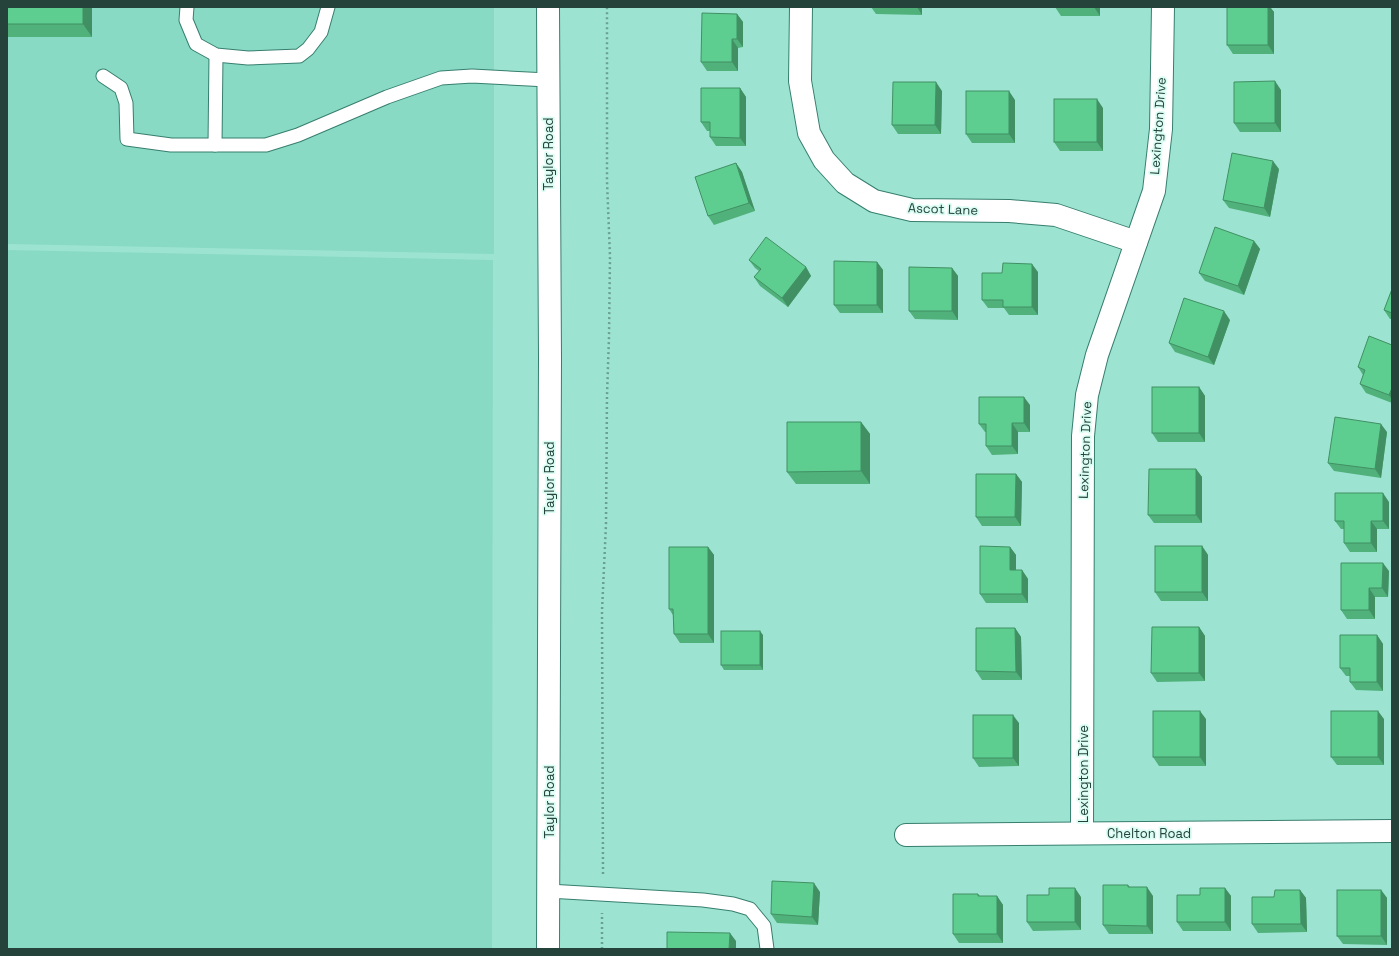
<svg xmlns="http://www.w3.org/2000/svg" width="1399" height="956" font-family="'Space Grotesk',sans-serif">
	<rect width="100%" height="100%" fill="#9ce4d1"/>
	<g fill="#88dac5">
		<path d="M7,7h487v247l-487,-10z"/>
		<path d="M7,250l486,10 -1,689h-485z"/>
	</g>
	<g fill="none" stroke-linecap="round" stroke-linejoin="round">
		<g stroke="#377e6e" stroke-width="15">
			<g id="service">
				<path d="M187,7l-1,13 10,24 20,11 32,3 51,-2 9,-7 13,-17 7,-25"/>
				<path d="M103,76l18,12 5,15 1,36 44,6h95l32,-10 89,-38 54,-19 31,-2 76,4"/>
				<path d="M215,145l1,-90"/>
				<path d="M548,891l155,9 30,4 17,5 14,17 3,23"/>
			</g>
		</g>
		<g stroke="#377e6e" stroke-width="24">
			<g id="minor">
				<path d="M801,7l-1,74 9,52 15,27 21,23 29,18 38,9 97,1 47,4 80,27"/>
				<path d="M1082,833l1,-397 4,-41 10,-40 57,-164 7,-62 2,-122"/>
				<path d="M906,835l486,-4"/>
			</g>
		</g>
		<g stroke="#377e6e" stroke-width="24">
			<path id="secondary" d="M548,949l2,-591 -2,-351"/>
		</g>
		<g stroke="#6aa092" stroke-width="2.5" stroke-dasharray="2 3" stroke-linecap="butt">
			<path d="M603,874l-1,-263 4,-87 1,-128 2,-59 1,-80 -3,-76v-174"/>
			<path d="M602,949v-36"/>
		</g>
		<use href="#service" stroke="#fff" stroke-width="13"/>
		<use href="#minor" stroke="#fff" stroke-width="22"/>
		<use href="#secondary" stroke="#fff" stroke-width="22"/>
	</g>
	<g fill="#50b17b">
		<rect x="7" y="7" width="85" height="30"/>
		<path d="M871,7h51v8l-46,-1z"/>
		<path d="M1055,7h45v9h-39z"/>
		<path d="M1227,7h43l4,5v42h-41l-6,-9z"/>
		<path d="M737,14l6,8v25l-5,1v23h-31l-6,-9z"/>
		<path d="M740,88l6,9v49h-30l-6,-9v-6h-3l-6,-9z"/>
		<path d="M1281,90v42h-41l-6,-9z"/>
		<path d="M942,91l-1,43h-43l-6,-9z"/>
		<path d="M1015,100v43h-43l-6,-9z"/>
		<path d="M1103,108v43h-43l-6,-9z"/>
		<path d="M736,163l6,9 13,39 -41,14 -6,-9z"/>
		<path d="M1279,169l-9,48 -41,-9 -6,-8z"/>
		<path d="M1254,241l6,8 -16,46 -39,-14 -6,-8z"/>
		<path d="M749,260l57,7 5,9 -23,31 -28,-21 -6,-9 5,-6 -4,-3z"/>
		<path d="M877,262l6,8v43h-43l-6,-8z"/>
		<path d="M952,268l6,8v44l-43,-1 -6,-8z"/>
		<path d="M1038,272v43h-29l-5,-7h-16l-6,-8z"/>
		<path d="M1392,289v30h-2l-6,-9z"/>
		<path d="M1230,320l-16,45 -39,-13 -6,-9z"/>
		<path d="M1392,345v58l-26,-10 -6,-9 3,-9 -5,-8z"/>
		<path d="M1199,387l6,9v46h-47l-6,-9z"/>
		<path d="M1030,405v27h-12v22l-26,1 -6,-9v-14h-1l-6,-8z"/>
		<path d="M861,422l9,12v50h-74l-9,-12z"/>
		<path d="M1387,432l-6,46 -47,-7 -6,-8z"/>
		<path d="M1196,469l6,8v46h-48l-6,-8z"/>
		<path d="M1016,474l6,8 -1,44h-39l-6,-9z"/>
		<path d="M1389,502v27h-12v23h-27l-6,-9v-14h-3l-6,-8z"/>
		<path d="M1202,546l6,9v46h-47l-6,-9z"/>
		<path d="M708,547l6,8v88h-34l-6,-9 -1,-19 -4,-6z"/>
		<path d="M1010,547l6,8v15h6l6,9v24h-42l-6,-9z"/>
		<path d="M1389,571l-1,26h-13v22h-28l-6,-9z"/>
		<path d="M1199,627l6,9v45l-48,1 -6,-9z"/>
		<path d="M1015,628l6,9 1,43h-40l-6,-9z"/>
		<path d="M763,635v35h-39l-3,-5z"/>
		<path d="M1377,635l6,9v47l-27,-1 -6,-8v-6h-4l-6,-8z"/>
		<path d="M1206,719v47h-47l-6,-9z"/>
		<path d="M1384,719v46h-47l-6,-8z"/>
		<path d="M1019,723v43l-40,1 -6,-9z"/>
		<path d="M1128,885l2,2 23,9v38h-44l-6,-9z"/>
		<path d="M1225,888l6,8v35h-48l-6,-9 23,-27z"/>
		<path d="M1300,890l6,8 1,34 -49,1 -6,-9 22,-27z"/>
		<path d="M1381,890l6,8v47l-44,-1 -6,-8z"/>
		<path d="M820,892l-2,33 -41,-2 -6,-9z"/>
		<path d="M978,894l2,2h17l6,9v38h-44l-6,-9z"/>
		<path d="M1081,897v33l-48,1 -6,-9z"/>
	</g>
	<g fill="#419064">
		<path d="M83,7h9v30l-9,-13z"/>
		<path d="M917,7h5v8z"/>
		<path d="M1094,7h6v9z"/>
		<path d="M1268,7h2l4,5v42l-6,-9z"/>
		<path d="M737,14l6,8v25l-6,-8z"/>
		<path d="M732,39l6,9v23l-6,-9z"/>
		<path d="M1275,81l6,9v42l-6,-9z"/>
		<path d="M936,82l6,9 -1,43 -6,-9z"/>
		<path d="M740,88l6,9v49l-6,-8z"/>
		<path d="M1009,91l6,9v43l-6,-9z"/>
		<path d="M1097,99l6,9v43l-6,-9z"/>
		<path d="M1273,161l6,8 -9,48 -6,-9z"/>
		<path d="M736,163l6,9 13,39 -6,-8z"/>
		<path d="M1254,241l6,8 -16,46 -6,-9z"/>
		<path d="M877,262l6,8v43l-6,-8z"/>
		<path d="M1032,264l6,8v43l-6,-8z"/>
		<path d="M806,267l5,9 -23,31 -6,-9z"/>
		<path d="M952,268l6,8v44l-6,-9z"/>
		<path d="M1224,311l6,9 -16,45 -6,-8z"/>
		<path d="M1199,387l6,9v46l-6,-9z"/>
		<path d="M1392,388v12l-3,-5z"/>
		<path d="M1024,397l6,8v27l-6,-9z"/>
		<path d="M861,422l9,12v50l-9,-13z"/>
		<path d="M1012,423l6,9v22l-6,-8z"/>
		<path d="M1381,424l6,8 -6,46 -6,-9z"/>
		<path d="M1196,469l6,8v46l-6,-8z"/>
		<path d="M1016,474l6,8 -1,44 -6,-9z"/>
		<path d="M1383,493l6,9v27l-6,-8z"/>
		<path d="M1371,521l6,8v23l-6,-9z"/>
		<path d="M1202,546l6,9v46l-6,-9z"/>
		<path d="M708,547l6,8v88l-6,-9z"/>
		<path d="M1010,547l6,8v24l-6,-9z"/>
		<path d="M1383,563l6,8 -1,26 -6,-9z"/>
		<path d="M1022,570l6,9v24l-6,-9z"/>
		<path d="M1369,588l6,9v22l-6,-9z"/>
		<path d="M1199,627l6,9v45l-6,-8z"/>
		<path d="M1015,628l6,9 1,43 -6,-8z"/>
		<path d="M760,631l3,4v35l-3,-5z"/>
		<path d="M1377,635l6,9v47l-6,-9z"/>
		<path d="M1200,711l6,8v47l-6,-9z"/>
		<path d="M1378,711l6,8v46l-6,-8z"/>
		<path d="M1013,715l6,8v43l-6,-8z"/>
		<path d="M814,883l6,9 -2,33 -6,-8z"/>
		<path d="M1147,887l6,9v38l-6,-8z"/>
		<path d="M1075,888l6,9v33l-6,-8z"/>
		<path d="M1225,888l6,8v35l-6,-9z"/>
		<path d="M1300,890l6,8 1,34 -6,-8z"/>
		<path d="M1381,890l6,8v47l-6,-9z"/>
		<path d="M997,896l6,9v38l-6,-9z"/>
		<path d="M730,933l6,8v8h-7z"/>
	</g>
	<g fill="#5dce8f" stroke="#419064">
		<rect x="7" y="7" width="76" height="17"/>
		<rect x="1227" y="7" width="41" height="38"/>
		<path d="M702,13l35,1v25h-5v23h-31z"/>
		<path d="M1275,81v42h-41v-41z"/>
		<path d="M893,82h43l-1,43h-43z"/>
		<path d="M701,88h39v50l-30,-1v-15h-9z"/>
		<rect x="966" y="91" width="43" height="43"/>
		<rect x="1054" y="99" width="43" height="43"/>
		<path d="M1232,153l41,8 -9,47 -41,-8z"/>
		<path d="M736,163l13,40 -41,13 -13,-39z"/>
		<path d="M1215,227l39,14 -16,45 -39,-13z"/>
		<path d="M766,237l40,30 -24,31 -28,-21 7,-8 -12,-9z"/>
		<path d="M834,261l43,1v43h-43z"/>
		<path d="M1003,263l29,1v43h-29v-7h-21v-27h20z"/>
		<path d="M909,267l43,1v43h-43z"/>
		<path d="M1392,289v24l-8,-3z"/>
		<path d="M1184,298l40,13 -16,46 -39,-14z"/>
		<path d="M1369,336l23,9v43l-3,7 -29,-11 5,-14 -7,-3z"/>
		<rect x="1152" y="387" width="47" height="46"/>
		<path d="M979,397h45v26h-12v23h-26v-22h-7z"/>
		<path d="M1335,417l46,7 -6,45 -47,-6z"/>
		<path d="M787,422h74v49l-74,1z"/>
		<path d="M1149,469h47v46h-48z"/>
		<path d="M976,474h40l-1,43h-39z"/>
		<path d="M1335,493h48v28h-12v22h-27v-22h-9z"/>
		<path d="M980,546l30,1v23h12v24h-42z"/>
		<rect x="1155" y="546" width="47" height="46"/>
		<path d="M669,547h39v87h-34l-1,-25h-4z"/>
		<path d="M1341,563h42l-1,25h-13v22h-28z"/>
		<path d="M1152,627h47v46h-48z"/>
		<path d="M976,628h39l1,44 -40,-1z"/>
		<rect x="721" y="631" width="39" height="34"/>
		<path d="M1340,635h37v47h-27v-14h-10z"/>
		<rect x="1153" y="711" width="47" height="46"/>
		<rect x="1331" y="711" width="47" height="46"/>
		<rect x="973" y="715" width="40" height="43"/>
		<path d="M772,881l42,2 -2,34 -41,-3z"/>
		<path d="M1103,885h25v2h19v39l-44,-1z"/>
		<path d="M1049,888h26v34h-48v-27h22z"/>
		<path d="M1200,888h25v34h-48v-27h23z"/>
		<path d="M1275,890h25l1,34h-49v-27h22z"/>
		<rect x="1337" y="890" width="44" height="46"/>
		<path d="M953,894h25v2h19v38h-44z"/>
		<path d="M667,932l63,1 -1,16h-62z"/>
	</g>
	<g text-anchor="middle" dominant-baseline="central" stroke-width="3.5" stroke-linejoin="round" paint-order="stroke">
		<g font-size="13" fill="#25433b" stroke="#dafdf3">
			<text transform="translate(1158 126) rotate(-86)">Lexington Drive</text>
			<text transform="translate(548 154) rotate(-90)">Taylor Road</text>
			<text transform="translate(943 209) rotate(2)">Ascot Lane</text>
			<text transform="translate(1085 450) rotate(-88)">Lexington Drive</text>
			<text transform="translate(549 478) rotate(-90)">Taylor Road</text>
			<text transform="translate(1083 774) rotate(-90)">Lexington Drive</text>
			<text transform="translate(549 802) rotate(-90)">Taylor Road</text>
			<text x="1149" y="833">Chelton Road</text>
		</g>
	</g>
	<rect width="1399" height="956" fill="none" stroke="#25433b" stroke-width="16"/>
</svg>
